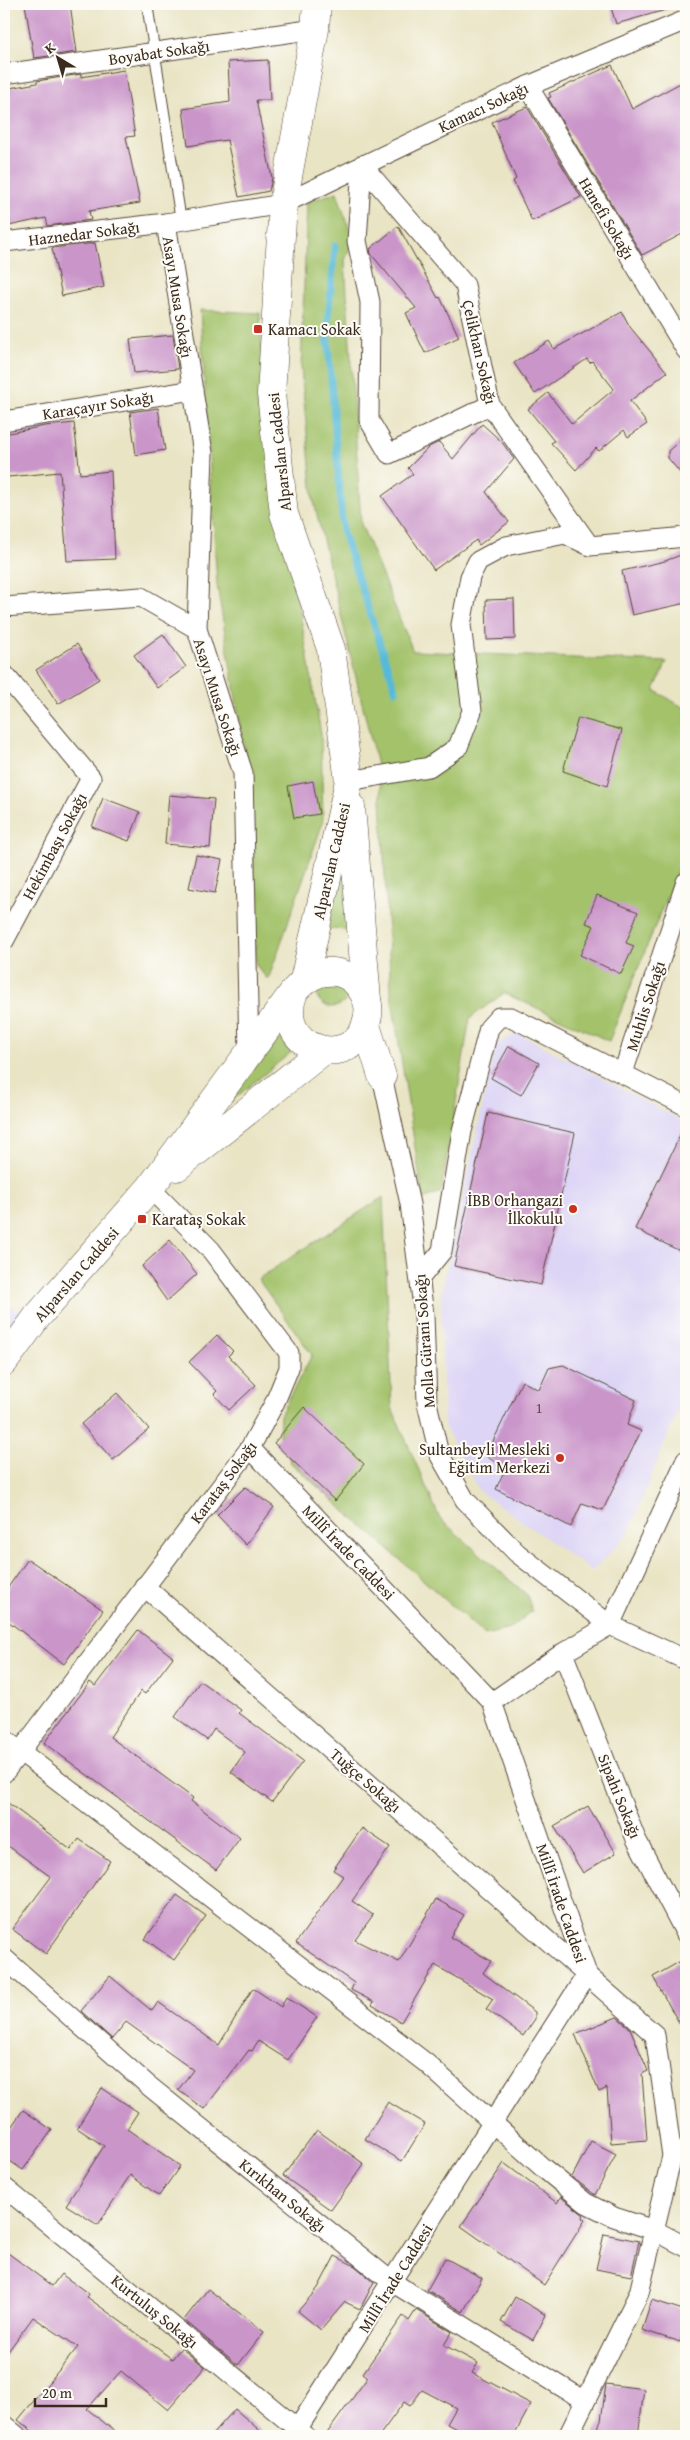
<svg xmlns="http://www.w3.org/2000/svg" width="690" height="2440" font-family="'Gentium Book Plus',serif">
	<rect width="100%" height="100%" fill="#fdfcf7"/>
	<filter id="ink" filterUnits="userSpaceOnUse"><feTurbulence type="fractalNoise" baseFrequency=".02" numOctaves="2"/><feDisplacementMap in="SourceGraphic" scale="10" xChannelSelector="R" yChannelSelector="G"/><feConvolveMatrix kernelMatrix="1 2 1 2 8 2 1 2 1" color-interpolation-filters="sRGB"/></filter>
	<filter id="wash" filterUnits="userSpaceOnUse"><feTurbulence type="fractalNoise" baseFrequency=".0096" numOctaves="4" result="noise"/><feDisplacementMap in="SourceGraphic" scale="20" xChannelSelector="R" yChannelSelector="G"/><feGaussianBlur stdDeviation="1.12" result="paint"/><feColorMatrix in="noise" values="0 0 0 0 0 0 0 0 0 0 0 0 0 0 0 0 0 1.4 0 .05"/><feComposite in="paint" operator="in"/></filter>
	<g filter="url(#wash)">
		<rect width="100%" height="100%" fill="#e9e4c4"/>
		<g fill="#ddd5f6">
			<path d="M518,1033l168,90v267l-58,144 -36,37 -113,-80 -35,-66 -3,-130 55,-251z"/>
			<path d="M4,1299l16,15 -16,21z"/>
		</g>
		<g fill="#a3c26a" stroke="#6f7644">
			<path d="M337,192l16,49 -8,19 16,264 52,127 254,11 -13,28 32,19v140l-77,192 -105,-48 -34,25 -29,174 -18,7 -32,-206 -11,-215 -67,-280 -12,-130 6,-166z"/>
			<path d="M200,310l60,3 3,55 17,128 41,238 2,88 -55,158 -12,-15 -6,-181 -33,-199z"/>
			<path d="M350,813l11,117 -41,-1z"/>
			<path d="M321,975l31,18c-16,28 -48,9 -31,-18z"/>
			<path d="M274,1017l26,28 -125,102z"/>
			<path d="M383,1197l9,211 48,111 87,76 5,16 -22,18 -25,6 -194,-172 -12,-26 1,-22 32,-60 -54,-76z"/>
		</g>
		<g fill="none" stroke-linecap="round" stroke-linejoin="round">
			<path stroke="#57bad6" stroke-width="7" d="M335,246l-8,84 16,203 53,158"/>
		</g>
		<g id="blocks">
			<g fill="#ca96ca">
				<path d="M25,4h45l7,48 -43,6z"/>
				<path d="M610,4h58l1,5 -53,15z"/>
				<path d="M268,60l2,40h-14l16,78 -3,13 -30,6 -12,-57 -39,6 -5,-37 47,-7 -2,-40z"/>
				<path d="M612,65l20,44 54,-29v152l-44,23 -94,-157 3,-1 -2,-4z"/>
				<path d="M124,70l11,66 -9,1 14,66 -51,8 2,9 -43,6 -2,-8 -42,9v-138l33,-6v-2l44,-7v3z"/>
				<path d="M527,107l54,90 -49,24 -19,-40 3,-2 -24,-57z"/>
				<path d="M398,226l40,72 2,-1 19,40 -34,16 -19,-40 10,-5 -45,-54 -1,-5z"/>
				<path d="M95,243l9,44 -42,9 -10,-48z"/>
				<path d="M622,312l8,15 37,45 -37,29 17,23 -19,13 -4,-7 -25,21 -3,-3 -20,22 -25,-27 3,-2 -26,-32 20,-16 24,31 42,-35 -22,-28 -2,2 -3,-4 -52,35 -21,-31 35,-22 5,8z"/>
				<path d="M173,335l5,34 -44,4 -4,-34z"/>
				<path d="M158,408l7,42 -29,5 -6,-43z"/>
				<path d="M74,423l6,51 31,-3 4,88 -48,2 -7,-89 -52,5 -4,-23v-20l41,-8z"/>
				<path d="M482,424l19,17 13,18 -28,33 23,30 -30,23 -3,-5 -42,30 -52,-74 31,-22 -5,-6 21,-21 10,-5 14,17z"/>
				<path d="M686,435v45l-18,-22v-7z"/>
				<path d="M686,553v50l-54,12 -10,-44 43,-10z"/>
				<path d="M514,599l1,40 -28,1 -1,-40z"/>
				<path d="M163,634l23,33 -29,21 -23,-33z"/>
				<path d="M77,644l22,35 -41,25 -22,-34z"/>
				<path d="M578,718l44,12 -15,56 -44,-15z"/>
				<path d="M313,781l6,33 -25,4 -6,-32z"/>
				<path d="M169,795l45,4 -4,49 -45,-4z"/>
				<path d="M103,798l37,14 -11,29 -37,-14z"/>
				<path d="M196,855l26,5 -7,33 -26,-5z"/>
				<path d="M597,895l41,17 -12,31 8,3 -13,28 -41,-19 14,-29 -8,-3z"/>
				<path d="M509,1046l30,17 -18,32 -30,-17z"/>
				<path d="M488,1113l87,20 -34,152 -87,-19z"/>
				<path d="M686,1123v131l-51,-25z"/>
				<path d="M170,1240l27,34 -30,27 -25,-35z"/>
				<path d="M217,1335l16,16 -5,5 28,29 -27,25 -15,-16 3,-3 -28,-29z"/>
				<path d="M563,1365l73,35 -9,25 14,6 -38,79 -21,-7 -11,24 -75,-38 9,-20 -19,-13 36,-75 17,9 10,-22z"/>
				<path d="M117,1393l32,36 -36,31 -32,-36z"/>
				<path d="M304,1407l60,57 -29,37 -61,-58z"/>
				<path d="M245,1487l29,20 -28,38 -29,-30z"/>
				<path d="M28,1559l75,51 -39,54 -60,-46v-25z"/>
				<path d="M138,1630l35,27 -28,37 -4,-3 -31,46 83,61 -2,3 49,37 -24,32 -172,-127 46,-61 5,4z"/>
				<path d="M200,1681l41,29 -2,3 64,48 -31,41 -41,-30 14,-20 -31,-23 -7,11 -32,-23z"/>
				<path d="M4,1800l67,50 8,-11 31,22 -64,93 -34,-25 39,-52 -47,-34z"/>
				<path d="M588,1806l28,47 -33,20 -29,-47z"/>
				<path d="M362,1828l28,19 -38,54 21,14 -18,25 44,22 37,-63 28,16 -14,22 41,24 -8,12 52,39v7l-12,17 -37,-27 7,-10 -58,-34 -34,57 -29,-17 2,-3 -23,-12 3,-7 -58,-40 47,-67 -10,-6z"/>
				<path d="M177,1895l29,21 -32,44 -29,-21z"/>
				<path d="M686,1958v77l-33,-58z"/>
				<path d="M110,1976l42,35 6,-9 61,43 34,-57 28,19 5,-10 31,20 -29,43 -30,-19 -6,10 -3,-1 -45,59 -26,-19 15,-20 -67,-48 -14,17 -31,-28z"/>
				<path d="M617,2017l13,11 18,43 -6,3 5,66 -36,3 -4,-55 -8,4 -24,-58z"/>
				<path d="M102,2088l36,24 -11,17 53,37 -21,30 -29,-21 -32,50 -32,-20 38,-59 -27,-18z"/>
				<path d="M388,2102l37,22 -23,37 -37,-22z"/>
				<path d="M23,2110l29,20 -29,40 -19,-13v-20z"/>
				<path d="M317,2130l47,34 -33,46 -48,-34z"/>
				<path d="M591,2141l25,13 -21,41 -23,-18z"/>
				<path d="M504,2163l53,40 4,-6 23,18 -2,3 3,2 -41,65 -83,-59z"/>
				<path d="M604,2234l35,7 -8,35 -35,-7z"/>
				<path d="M4,2250l48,36 9,-12 28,20 -2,3 85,62 9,-11 24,19 -37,43 -47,-39 -34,38 34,27h-83l-20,-16 60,-73 -45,-30 -29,40z"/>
				<path d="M335,2256l20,10 19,16 -14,27 -15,-7 -24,28 -23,-19 20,-23z"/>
				<path d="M445,2258l37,20 -19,34 -36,-22z"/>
				<path d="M208,2289l56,43 -26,33 -54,-45z"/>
				<path d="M515,2297l31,18 -13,25 -32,-18z"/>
				<path d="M652,2300l34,11v11l-6,20 -38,-12z"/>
				<path d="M416,2310l36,22 -8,13 34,18 -6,10 59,31 -17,32h-44l-23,-12 9,-16 -34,-18 -12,16 -6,-4 -25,34h-54l43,-59 -5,-4 40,-57 6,5z"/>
				<path d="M606,2384l38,5 -6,47h-45l8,-15z"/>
				<path d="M235,2409l31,27h-55z"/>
			</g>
		</g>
	</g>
	<g filter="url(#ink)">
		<use href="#blocks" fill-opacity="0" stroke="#554637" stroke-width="1"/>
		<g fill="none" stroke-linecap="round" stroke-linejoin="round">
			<g stroke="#554637" stroke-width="12">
				<path id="lane" d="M147,4l34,217"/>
			</g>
			<g stroke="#554637" stroke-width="21">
				<g id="street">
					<path d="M4,74l311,-45"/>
					<path d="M528,86l158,264"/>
					<path d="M362,165l103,120 25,120 99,140"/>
					<path d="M362,165l-5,76 13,61 -1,118 20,34 101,-49"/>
					<path d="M166,223l37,230 -6,176 46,144 6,280"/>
					<path d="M4,242l162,-19 117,-19 245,-118 158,-66"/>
					<path d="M4,421l189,-31"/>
					<path d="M4,607l137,-10 56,32"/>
					<path d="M4,674l87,104 -87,163"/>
					<path d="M349,781l80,-14 29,-20 14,-36 -11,-86 9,-48 8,-16 28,-15 59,-12 25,12 96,-9"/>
					<path d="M623,1073l63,-191"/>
					<path d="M382,1076l28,128 14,111 3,88 12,51 26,46 52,53 93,72 76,35"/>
					<path d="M420,1278l22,-27 20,-120 27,-103 10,-11h12l175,89"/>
					<path d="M250,1448l242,254 95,272 -294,462"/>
					<path d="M144,1586l511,449 17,121 -33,137 -71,143"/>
					<path d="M610,1625l76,-165"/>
					<path d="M563,1653l73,186 50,95"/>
					<path d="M492,1702l71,-49 47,-28"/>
					<path d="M4,1739l422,324 116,104 44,36 28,14 40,13 32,17"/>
					<path d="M4,1773l246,-325 25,-46 14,-34v-15l-78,-103 -61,-62"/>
					<path d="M4,1958l145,128 243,196 193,119"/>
					<path d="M4,2187l302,249"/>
					<path d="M4,2425l13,11"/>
				</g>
			</g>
			<g stroke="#554637" stroke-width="29">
				<g id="secondary">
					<path d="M351,807l16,193"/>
					<path d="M304,980l45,-199 -18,-132 -47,-135 -13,-120 12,-190 32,-175 2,-25"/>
					<path d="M366,1025l16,51"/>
					<path d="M177,1167l146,-116"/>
					<path d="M4,1362l33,-45 113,-129 145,-198c22,-25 56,-26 71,8 3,7 3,15 1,22 -11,54 -99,31 -72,-30"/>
				</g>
			</g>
			<use href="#lane" stroke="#fff" stroke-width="10"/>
			<use href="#street" stroke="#fff" stroke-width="19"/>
			<use href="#secondary" stroke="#fff" stroke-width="28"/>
		</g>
	</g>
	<g fill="#c8321e" stroke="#fdfcf7" stroke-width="2">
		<rect x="253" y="324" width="10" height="10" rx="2.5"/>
		<circle cx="573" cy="1209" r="5"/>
		<rect x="137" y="1214" width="10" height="10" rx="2.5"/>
		<circle cx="560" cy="1458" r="5"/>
	</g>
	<g text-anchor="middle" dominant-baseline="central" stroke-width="4" stroke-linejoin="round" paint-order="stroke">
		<g font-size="14" fill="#5f4549">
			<text x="539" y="1408">1</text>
		</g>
		<g font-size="16" fill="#3b2a1e" stroke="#fdfcf7">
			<text transform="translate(159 52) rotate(-8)">Boyabat Sokağı</text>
			<text transform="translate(483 107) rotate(-25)">Kamacı Sokağı</text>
			<text transform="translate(607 218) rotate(59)">Hanefi Sokağı</text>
			<text transform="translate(84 233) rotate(-7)">Haznedar Sokağı</text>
			<text transform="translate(178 297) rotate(81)">Asayı Musa Sokağı</text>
			<text transform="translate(480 352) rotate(77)">Çelikhan Sokağı</text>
			<text transform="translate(98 405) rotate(-9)">Karaçayır Sokağı</text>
			<text transform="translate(279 452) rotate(-96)">Alparslan Caddesi</text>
			<text transform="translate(218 697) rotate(72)">Asayı Musa Sokağı</text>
			<text transform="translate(54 846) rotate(-62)">Hekimbaşı Sokağı</text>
			<text transform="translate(331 861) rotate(-77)">Alparslan Caddesi</text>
			<text transform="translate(645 1006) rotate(-72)">Muhlis Sokağı</text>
			<text transform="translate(76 1274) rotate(-49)">Alparslan Caddesi</text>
			<text transform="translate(424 1341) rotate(-94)">Molla Gürani Sokağı</text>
			<text transform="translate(223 1482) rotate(-53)">Karataş Sokağı</text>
			<text transform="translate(349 1552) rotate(46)">Millî İrade Caddesi</text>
			<text transform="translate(366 1780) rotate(41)">Tuğçe Sokağı</text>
			<text transform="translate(620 1796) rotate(68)">Sipahi Sokağı</text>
			<text transform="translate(562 1903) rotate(71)">Millî İrade Caddesi</text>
			<text transform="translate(283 2195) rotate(39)">Kırıkhan Sokağı</text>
			<text transform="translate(395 2278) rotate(-58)">Millî İrade Caddesi</text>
			<text transform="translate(155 2311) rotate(39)">Kurtuluş Sokağı</text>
		</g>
		<g font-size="16" fill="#3b2a1e" stroke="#fdfcf7" text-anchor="start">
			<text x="268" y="329">Kamacı Sokak</text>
			<text x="563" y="1200" text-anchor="end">İBB Orhangazi<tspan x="563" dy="18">İlkokulu</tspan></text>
			<text x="152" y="1219">Karataş Sokak</text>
			<text x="550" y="1449" text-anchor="end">Sultanbeyli Mesleki<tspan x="550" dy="18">Eğitim Merkezi</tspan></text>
		</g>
	</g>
	<rect width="690" height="2440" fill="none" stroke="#fdfcf7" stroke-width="20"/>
	<g transform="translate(58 58) rotate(322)" stroke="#fdfcf7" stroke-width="4" paint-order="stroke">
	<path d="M0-4L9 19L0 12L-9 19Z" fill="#3b2a1e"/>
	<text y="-8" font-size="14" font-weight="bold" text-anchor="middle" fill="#3b2a1e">K</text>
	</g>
	<path d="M35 2398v8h71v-8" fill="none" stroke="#3b2a1e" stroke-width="2.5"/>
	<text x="42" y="2398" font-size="15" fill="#3b2a1e" stroke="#fdfcf7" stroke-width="4" paint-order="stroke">20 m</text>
</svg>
